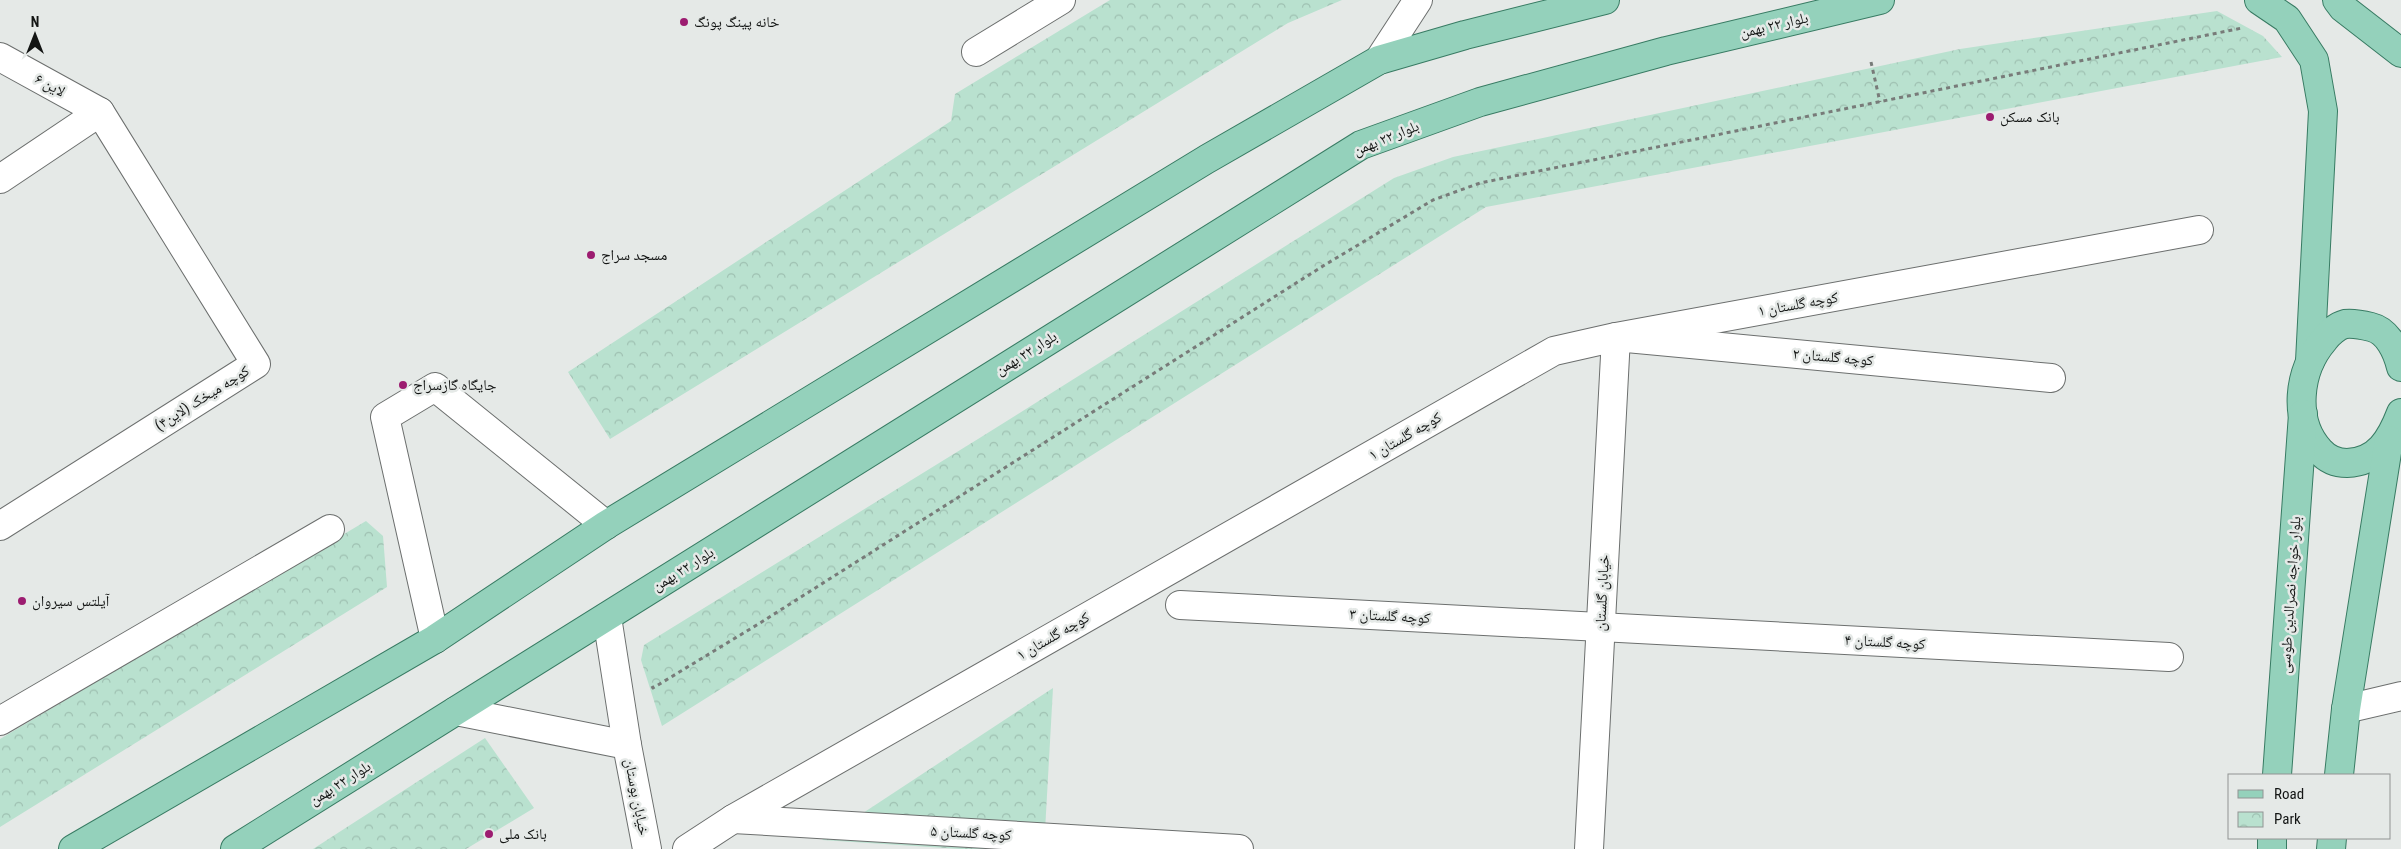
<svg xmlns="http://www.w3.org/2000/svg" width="2401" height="849" font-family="'Roboto Condensed','Noto Naskh Arabic',sans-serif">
	<defs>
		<pattern id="park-crowns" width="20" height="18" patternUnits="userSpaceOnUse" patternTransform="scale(1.25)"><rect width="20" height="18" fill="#b9e1cf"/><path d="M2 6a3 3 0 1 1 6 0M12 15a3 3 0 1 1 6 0" fill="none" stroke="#9ec0b1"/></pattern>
	</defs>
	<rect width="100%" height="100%" fill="#e5e9e7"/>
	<g fill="url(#park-crowns)">
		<path d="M1110,0h232l-54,23 -678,416 -42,-67 383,-251 4,-27z"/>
		<path d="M2217,11l46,25 19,21 -796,150 -824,519 -21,-66 3,-15 334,-206 416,-261 59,-21 507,-108z"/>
		<path d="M366,521l17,15 4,51 -387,240v-88z"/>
		<path d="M1053,688l-9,161h-83l-139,-9z"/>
		<path d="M485,738l49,70 -68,41h-153z"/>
	</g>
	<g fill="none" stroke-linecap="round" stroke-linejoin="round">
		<g stroke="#6c6f6e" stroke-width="30">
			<g id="minor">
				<path d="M976,52l85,-52"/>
				<path d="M0,57l100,55 156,252 -256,162"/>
				<path d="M1379,60l39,-60"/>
				<path d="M0,179l100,-67"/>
				<path d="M1180,605l989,52"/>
				<path d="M607,617l20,128 20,104"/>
				<path d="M435,639l-50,-222 50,-30 171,138"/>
				<path d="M2346,709l55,-13"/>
				<path d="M456,711l171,34"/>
				<path d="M0,721l330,-192"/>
				<path d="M733,819l506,30"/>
				<path d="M687,849l46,-30 821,-468 62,-14 583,-107"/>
				<path d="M1589,849l27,-512 435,41"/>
			</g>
		</g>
		<g stroke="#387b63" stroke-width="30">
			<g id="major">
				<path d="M2259,0l28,19 27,41 9,51 -13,250"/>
				<path d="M2337,0l6,8 58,45"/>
				<path d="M2401,367c-4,-16 -13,-36 -30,-40 -8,-2 -18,-4 -26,-3 -8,2 -17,10 -21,16 -26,30 -32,81 -4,111 7,8 17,12 27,12 31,-1 44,-24 54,-50"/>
				<path d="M2277,775l26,-361"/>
				<path d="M2339,775l7,-66 43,-269"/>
				<path d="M73,849l362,-210 171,-114 601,-366 172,-99 86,-25 140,-35"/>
				<path d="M235,849l1126,-704 119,-43 186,-51 214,-51"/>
				<path d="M2272,849v-11"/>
				<path d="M2331,849l1,-11"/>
			</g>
		</g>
		<g stroke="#787b79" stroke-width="3" stroke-dasharray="4 4" stroke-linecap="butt">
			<path d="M1871,62l9,40"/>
			<path d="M652,686l1,2 107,-65 563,-357 110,-66 47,-17 762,-155"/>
		</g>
		<use href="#minor" stroke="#fff" stroke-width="28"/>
		<use href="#major" stroke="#94d1bb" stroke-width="28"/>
	</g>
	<g fill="#9c1c70" stroke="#e5e9e7" stroke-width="2">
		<circle cx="684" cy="22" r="5"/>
		<circle cx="1990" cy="117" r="5"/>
		<circle cx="591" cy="255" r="5"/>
		<circle cx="403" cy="385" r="5"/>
		<circle cx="22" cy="601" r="5"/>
		<circle cx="489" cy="834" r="5"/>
	</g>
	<g text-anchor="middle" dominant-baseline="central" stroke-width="5" stroke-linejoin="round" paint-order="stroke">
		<g font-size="15" fill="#131514" stroke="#e5e9e7" text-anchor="start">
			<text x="694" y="22">خانه پینگ پونگ</text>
			<text x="2000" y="117">بانک مسکن</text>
			<text x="601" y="255">مسجد سراج</text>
			<text x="413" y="385">جایگاه گازسراج</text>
			<text x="32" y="601">آیلتس سیروان</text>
			<text x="499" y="834">بانک ملی</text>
		</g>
		<g font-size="15" fill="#131514" stroke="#e5e9e7">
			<text transform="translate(1774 25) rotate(-13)">بلوار ۲۲ بهمن</text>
			<text transform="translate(50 85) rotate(29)">لاین ۶</text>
			<text transform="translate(1386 138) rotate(-22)">بلوار ۲۲ بهمن</text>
			<text transform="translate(1798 304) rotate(-10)">کوچه گلستان ۱</text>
			<text transform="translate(1026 353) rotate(-32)">بلوار ۲۲ بهمن</text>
			<text transform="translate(1833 357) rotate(5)">کوچه گلستان ۲</text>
			<text transform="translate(202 398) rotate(-32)">کوچه میخک (لاین۴)</text>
			<text transform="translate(1405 436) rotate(-30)">کوچه گلستان ۱</text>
			<text transform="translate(683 569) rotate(-32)">بلوار ۲۲ بهمن</text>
			<text transform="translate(1602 593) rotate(-87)">خیابان گلستان</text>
			<text transform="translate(2290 595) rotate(-86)">بلوار خواجه نصرالدین طوسی</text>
			<text transform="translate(1390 616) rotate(3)">کوچه گلستان ۳</text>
			<text transform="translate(1053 636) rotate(-30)">کوچه گلستان ۱</text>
			<text transform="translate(1885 642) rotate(3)">کوچه گلستان ۴</text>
			<text transform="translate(340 783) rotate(-32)">بلوار ۲۲ بهمن</text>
			<text transform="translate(637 797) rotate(79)">خیابان بوستان</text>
			<text transform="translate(971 833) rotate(3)">کوچه گلستان ۵</text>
		</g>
	</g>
	<rect x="2228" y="774" width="162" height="65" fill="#e5e9e7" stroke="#919493"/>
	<rect x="2238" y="790" width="25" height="8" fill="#94d1bb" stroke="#919493"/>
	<text x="2274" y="799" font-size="15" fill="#131514">Road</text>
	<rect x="2238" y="812" width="25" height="15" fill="url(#park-crowns)" stroke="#919493"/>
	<text x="2274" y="824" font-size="15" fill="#131514">Park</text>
	<g transform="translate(35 35)" stroke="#e5e9e7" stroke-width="4" paint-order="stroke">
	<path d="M0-4L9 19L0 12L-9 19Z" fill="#131514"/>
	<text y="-8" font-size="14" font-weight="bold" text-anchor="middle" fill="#131514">N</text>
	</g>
</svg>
